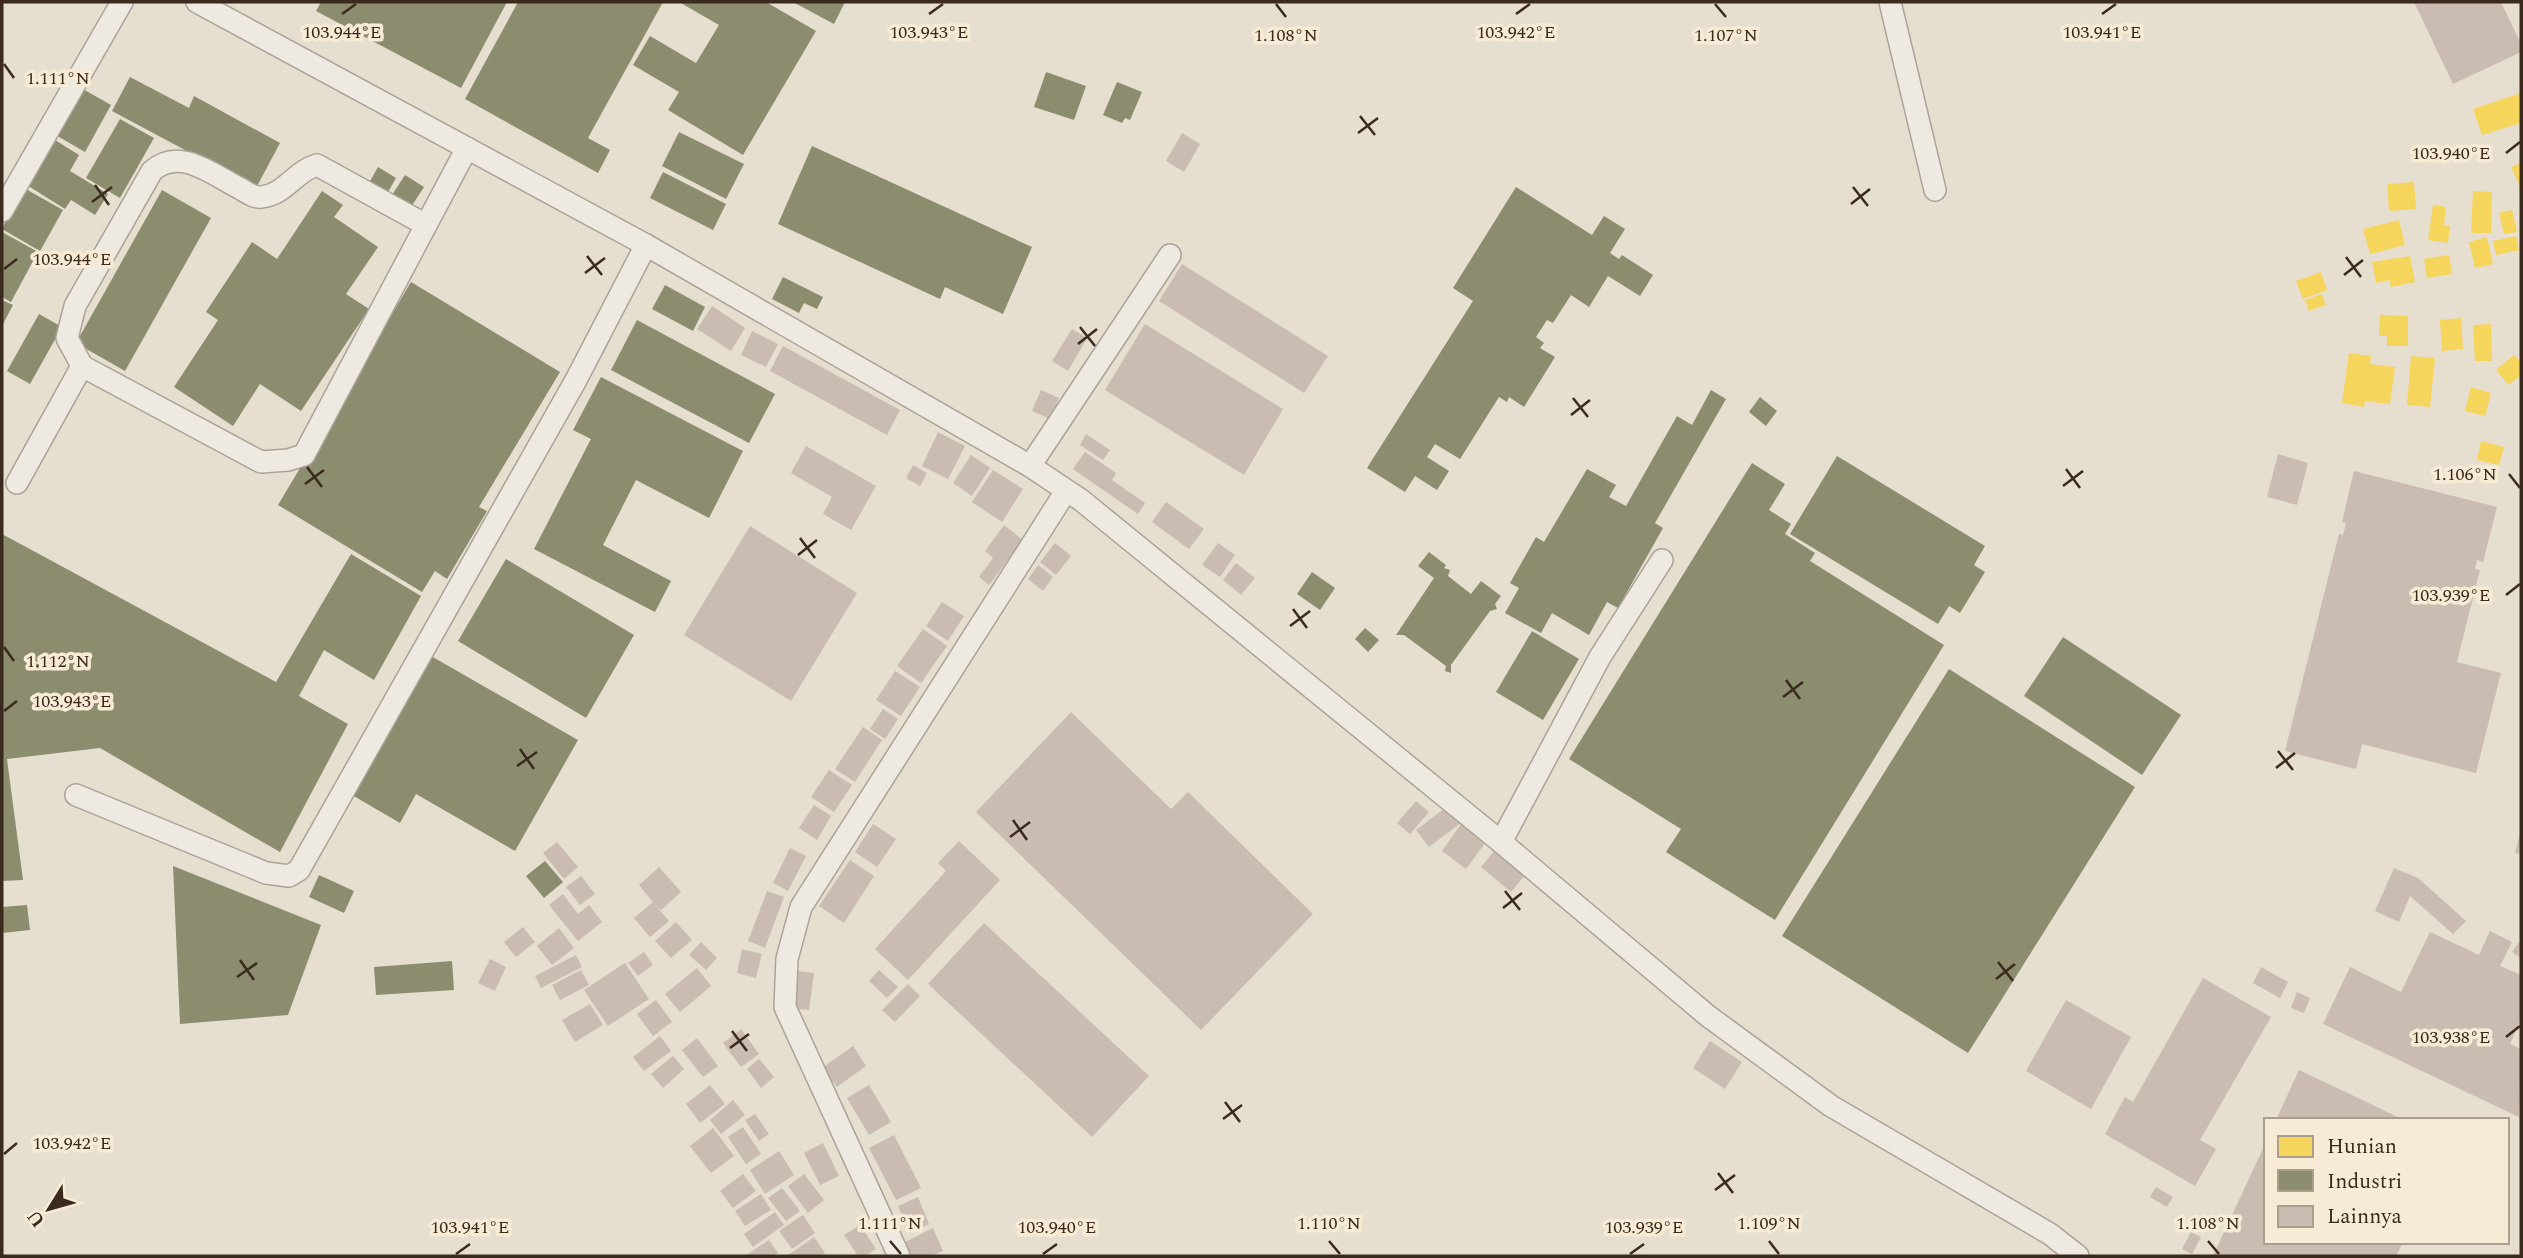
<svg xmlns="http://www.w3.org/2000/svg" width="2523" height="1258" font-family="Spectral,serif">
	<rect width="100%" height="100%" fill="#e6decf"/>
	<g fill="#f6d55c">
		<path d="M2521,93v30l-39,12 -9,-26z"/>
		<path d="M2521,163v26l-10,-22z"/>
		<path d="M2414,182l2,27 -27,2 -2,-27z"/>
		<path d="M2473,191l19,1 -1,41h-20z"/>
		<path d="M2433,205l13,2 -2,18 6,1 -2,17 -20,-3z"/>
		<path d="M2512,210l5,22 -13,2 -5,-21z"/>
		<path d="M2399,220l6,25 -35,9 -7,-25z"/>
		<path d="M2516,236l3,14 -23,5 -3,-14z"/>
		<path d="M2487,237l6,27 -18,4 -6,-26z"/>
		<path d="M2449,255l3,19 -25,4 -3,-19z"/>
		<path d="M2410,256l5,26 -24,5 -2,-7 -13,3 -4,-21z"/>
		<path d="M2321,272l6,18 -24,9 -7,-18z"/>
		<path d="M2322,294l4,11 -17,6 -4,-11z"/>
		<path d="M2380,315l28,1v30h-21v-10h-8z"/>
		<path d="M2461,318l2,31 -21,2 -2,-31z"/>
		<path d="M2491,324l1,37h-17l-2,-36z"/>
		<path d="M2349,353l22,3 -1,8 25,3 -5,37 -25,-3 -1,6 -22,-4z"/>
		<path d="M2514,355l7,8v12l-12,10 -13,-15z"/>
		<path d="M2411,356l24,2 -5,49 -23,-2z"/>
		<path d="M2471,387l20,6 -6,23 -20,-5z"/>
		<path d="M2481,441l23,6 -5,18 -22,-5z"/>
	</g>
	<g fill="#8c8c6e">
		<path d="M321,2h186l-46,86 -145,-77z"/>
		<path d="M518,2h145l-75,136 22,12 -12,23 -133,-74z"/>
		<path d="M679,2h87l50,29 -73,124 -75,-45 11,-18 -46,-27 17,-29 46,27 23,-38z"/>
		<path d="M793,2h52l-11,22z"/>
		<path d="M1046,72l40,14 -12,34 -40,-13z"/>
		<path d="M130,77l59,31 5,-12 86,47 -24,45 -144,-77z"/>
		<path d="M1117,82l25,10 -12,28 -5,-2 -3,5 -19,-8z"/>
		<path d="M81,88l30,17 -26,47 -31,-18z"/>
		<path d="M120,119l34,19 -34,60 -34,-20z"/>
		<path d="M679,132l65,32 -18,35 -64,-33z"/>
		<path d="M50,137l29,18 -9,16 38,23 -13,21 -24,-15 -6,9 -43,-27z"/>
		<path d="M812,146l220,101 -29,67 -58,-27 -5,12 -162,-75z"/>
		<path d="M378,167l18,11 -9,16 -18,-11z"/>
		<path d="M663,172l63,32 -13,26 -63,-32z"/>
		<path d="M405,175l19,12 -13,20 -19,-12z"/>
		<path d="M22,187l41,23 -23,41 -38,-22z"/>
		<path d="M1516,187l76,48 12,-19 21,13 -15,24 9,6 3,-4 31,20 -13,21 -32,-20 -19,31 -18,-12 -18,28 -6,-3 -11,17 8,6 -4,5 15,9 -31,50 -15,-10 -2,5 -8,-5 -39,62 -25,-15 -8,13 22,14 -12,19 -22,-14 -10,16 -38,-24 106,-167 -20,-13z"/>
		<path d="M162,190l49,28 -86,153 -49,-28z"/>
		<path d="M322,191l21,14 -9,12 44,30 -32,47 23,15 -68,102 -41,-27 -27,42 -59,-39 44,-67 -12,-8 46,-70 25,17z"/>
		<path d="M2,232l36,20 -27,50 -9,-5z"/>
		<path d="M783,277l40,20 -6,12 -13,-6 -5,10 -27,-14z"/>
		<path d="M411,282l149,90 -81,135 8,4 -40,68 -12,-8 -13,21 -144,-87z"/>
		<path d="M665,285l40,22 -12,24 -41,-22z"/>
		<path d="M2,300l11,5 -11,21z"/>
		<path d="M39,314l23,13 -32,57 -23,-13z"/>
		<path d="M637,320l138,74 -26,49 -138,-73z"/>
		<path d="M601,377l142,74 -34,67 -73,-38 -33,65 68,36 -16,31 -121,-63 57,-110 -18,-9z"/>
		<path d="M1711,390l15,9 -71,124 8,5 -45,80 -11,-6 -18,33 -37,-22 -11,20 -36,-20 14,-25 -9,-5 26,-46 8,5 43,-73 29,16 -7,12 17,9 51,-90 15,9z"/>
		<path d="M1760,397l17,14 -11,15 -17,-14z"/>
		<path d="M1837,456l148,90 -11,19 11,7 -25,41 -11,-7 -11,18 -148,-90z"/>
		<path d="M1752,463l33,21 -16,26 22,14 -6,10 30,19 -5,8 134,84 -169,275 -109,-68 15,-23 -112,-70z"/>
		<path d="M2,534l274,148 75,-128 70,42 -47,84 -50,-30 -25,46 49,28 -68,128 -180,-104 -93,11 16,121 -21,1z"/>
		<path d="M1429,552l17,13 -2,3 6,2 -2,6 23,18 10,-13 20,15 -6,8 2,5 -7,2 -39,54v8l-6,-2 1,-5 -42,-31h-8l38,-57 -16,-12z"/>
		<path d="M506,559l128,76 -48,83 -128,-77z"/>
		<path d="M1312,572l23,16 -15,22 -23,-16z"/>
		<path d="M1365,628l14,12 -11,12 -13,-13z"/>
		<path d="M1532,631l47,28 -36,61 -47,-28z"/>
		<path d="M2063,637l118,78 -39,60 -118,-79z"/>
		<path d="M431,656l147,84 -63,111 -99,-57 -16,29 -48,-28z"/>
		<path d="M1949,669l186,118 -167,266 -186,-117z"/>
		<path d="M545,861l18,21 -19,16 -18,-22z"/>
		<path d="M173,866l148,59 -33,90 -108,9z"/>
		<path d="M319,875l35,16 -10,22 -35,-16z"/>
		<path d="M27,905l3,25 -28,3v-26z"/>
		<path d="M452,961l2,29 -78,5 -2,-28z"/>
	</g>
	<g fill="#cabcb0">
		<path d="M2414,2h87l20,42v8l-68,32z"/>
		<path d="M1182,133l18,11 -16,28 -18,-11z"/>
		<path d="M1182,264l146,92 -24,37 -145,-92z"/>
		<path d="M712,306l33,22 -14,23 -34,-22z"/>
		<path d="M1145,324l138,85 -39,66 -139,-85z"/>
		<path d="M1072,329l15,9 -19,33 -16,-10z"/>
		<path d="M752,331l26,13 -12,23 -25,-12z"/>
		<path d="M783,346l117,64 -13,25 -117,-64z"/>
		<path d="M1041,390l18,8 -9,21 -18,-8z"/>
		<path d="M938,432l27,14 -17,33 -26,-13z"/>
		<path d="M1086,434l24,16 -7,10 -23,-15z"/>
		<path d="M806,446l70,40 -25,44 -28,-16 9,-17 -41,-24z"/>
		<path d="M1085,452l31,21 -4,7 33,23 -7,11 -65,-45z"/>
		<path d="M2278,454l30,9 -11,42 -30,-8z"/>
		<path d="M971,455l19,13 -18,28 -19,-13z"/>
		<path d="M913,465l14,8 -7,13 -14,-8z"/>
		<path d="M993,470l30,19 -21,33 -30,-20z"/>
		<path d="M2354,471l143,36 -14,55 -6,-2 -2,9 5,1 -23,92 44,11 -25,100 -114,-29 -6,25 -71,-18 54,-217 4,1 3,-12 -4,-1z"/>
		<path d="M1166,502l38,27 -15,20 -37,-27z"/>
		<path d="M1004,525l19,15 -34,45 -10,-8 14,-19 -8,-7z"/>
		<path d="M750,526l107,67 -66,108 -107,-66z"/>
		<path d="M1055,543l16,13 -15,19 -16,-13z"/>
		<path d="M1218,543l17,12 -15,22 -18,-12z"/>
		<path d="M1236,563l19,15 -14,17 -18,-15z"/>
		<path d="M1038,565l15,12 -10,14 -15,-12z"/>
		<path d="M942,602l22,14 -16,25 -22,-15z"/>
		<path d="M923,629l24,17 -26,37 -24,-17z"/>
		<path d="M895,671l25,16 -19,29 -25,-16z"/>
		<path d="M883,709l15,10 -13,20 -15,-10z"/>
		<path d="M1071,712l100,97 17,-17 125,122 -112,116 -225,-218z"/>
		<path d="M863,727l19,13 -27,42 -20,-13z"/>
		<path d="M829,770l23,15 -18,27 -23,-15z"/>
		<path d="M1416,801l13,11 -19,22 -13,-11z"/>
		<path d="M814,805l17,11 -14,24 -18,-12z"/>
		<path d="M1449,805l13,17 -33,25 -13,-17z"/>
		<path d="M1463,821l25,18 -22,30 -24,-18z"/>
		<path d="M873,824l23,15 -19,28 -22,-15z"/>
		<path d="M2521,830v24l-6,-1z"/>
		<path d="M959,841l41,39 -92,100 -33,-31 71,-78 -8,-8z"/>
		<path d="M557,842l21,25 -14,12 -21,-26z"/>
		<path d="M790,848l16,8 -18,35 -15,-8z"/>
		<path d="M1495,850l30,25 -14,17 -30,-25z"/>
		<path d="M850,860l24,16 -30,47 -25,-17z"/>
		<path d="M659,867l22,25 -20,18 -6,-5 14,16 -19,16 -16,-19 19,-16 -14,-17z"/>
		<path d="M2394,868l24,10 48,43 -13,13 -43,-38 -11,26 -24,-11z"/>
		<path d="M581,876l14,18 -15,11 -14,-18z"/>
		<path d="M767,891l17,6 -19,51 -17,-7z"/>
		<path d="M563,894l15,20 11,-9 13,17 -24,19 -29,-36z"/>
		<path d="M676,922l16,18 -21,18 -16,-17z"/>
		<path d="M984,923l165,153 -57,61 -164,-153z"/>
		<path d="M523,927l12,15 -19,15 -12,-15z"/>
		<path d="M559,928l15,20 -22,17 -15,-19z"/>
		<path d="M2490,931l22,11 -12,24 21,9v44l-11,25 11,5 -2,68 -196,-93 27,-57 51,25 29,-60 49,23z"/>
		<path d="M701,942l16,16 -11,12 -17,-15z"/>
		<path d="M2519,942l2,2v14l-9,-6z"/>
		<path d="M742,949l20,5 -6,24 -19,-5z"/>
		<path d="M644,952l9,13 -15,11 -10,-13z"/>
		<path d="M576,955l6,12 -41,21 -6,-12z"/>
		<path d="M490,959l16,8 -11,24 -17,-8z"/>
		<path d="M625,963l24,36 -41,27 -24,-36z"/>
		<path d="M2261,967l27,15 -8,16 -27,-15z"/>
		<path d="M697,968l14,18 -31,26 -15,-18z"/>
		<path d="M581,970l8,15 -29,15 -8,-15z"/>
		<path d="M879,970l19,17 -11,11 -18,-17z"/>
		<path d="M797,971l17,2 -5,37 -17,-2z"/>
		<path d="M2203,978l68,39 -71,123 16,9 -21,37 -90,-52 20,-37 8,5z"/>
		<path d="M908,984l12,12 -25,26 -13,-12z"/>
		<path d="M2297,992l13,6 -6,15 -13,-5z"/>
		<path d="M656,1000l16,22 -19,14 -16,-22z"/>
		<path d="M2066,1000l65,37 -40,72 -65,-38z"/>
		<path d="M590,1004l13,21 -28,17 -13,-22z"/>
		<path d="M741,1029l18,25 -18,13 -18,-24z"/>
		<path d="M660,1036l11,15 -27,20 -11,-14z"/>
		<path d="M697,1038l21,28 -15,11 -21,-27z"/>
		<path d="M1710,1041l32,21 -17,27 -32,-21z"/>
		<path d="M853,1046l13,20 -29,21 -15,-19z"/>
		<path d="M673,1056l11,13 -21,19 -12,-14z"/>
		<path d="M759,1059l15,18 -13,11 -14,-19z"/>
		<path d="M2299,1070l55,26 50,24h-128z"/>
		<path d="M710,1085l15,19 -25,19 -14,-19z"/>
		<path d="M869,1085l22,37 -22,13 -22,-37z"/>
		<path d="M733,1100l12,15 -24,19 -11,-14z"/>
		<path d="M755,1114l14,20 -10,7 -14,-21z"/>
		<path d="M743,1127l18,27 -15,10 -18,-27z"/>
		<path d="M713,1128l21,28 -23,17 -21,-27z"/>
		<path d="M894,1135l27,53 -25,12 -27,-52z"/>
		<path d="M2266,1142v100h137l-7,14h-183z"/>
		<path d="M823,1143l16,33 -19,9 -16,-32z"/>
		<path d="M779,1151l15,24 -29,19 -15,-24z"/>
		<path d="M743,1174l13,17 -23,17 -13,-17z"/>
		<path d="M804,1174l20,26 -16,13 -20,-27z"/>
		<path d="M2156,1187l17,10 -6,10 -17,-10z"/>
		<path d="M782,1188l18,23 -14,10 -18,-23z"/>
		<path d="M761,1194l10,16 -26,16 -10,-15z"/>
		<path d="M918,1197l11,27 -19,9 -12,-27z"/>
		<path d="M775,1212l9,13 -31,22 -9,-13z"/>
		<path d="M803,1215l12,18 -23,16 -13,-18z"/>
		<path d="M860,1225l16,24 -11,7h-7l-14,-21z"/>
		<path d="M933,1228l10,23 -12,5h-21l-7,-13z"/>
		<path d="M2191,1232l10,5 -9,17 -10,-5z"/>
		<path d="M814,1237l11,16 -5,3h-33z"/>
		<path d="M769,1240l9,13 -5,3h-28z"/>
	</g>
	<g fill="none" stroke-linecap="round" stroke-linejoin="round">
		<g stroke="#aba398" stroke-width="24">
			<g id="minor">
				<path d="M197,2l449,243 384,221 51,34 420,342 207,174 123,90 219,128 28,22"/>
				<path d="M1890,2l45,188"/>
				<path d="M2,211l120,-209"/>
				<path d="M426,225l-109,-60c-22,6 -32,30 -56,32 -7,1 -13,-4 -20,-8 -28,-14 -61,-43 -89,-18l-77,135 -8,32 15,28 179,96 27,-2 16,-5 163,-307"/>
				<path d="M1030,466l140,-211"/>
				<path d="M17,483l65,-117"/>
				<path d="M76,795l190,78 23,3 10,-6 277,-490 70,-135"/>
				<path d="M1501,842l99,-185 62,-97"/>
				<path d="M899,1256l-114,-249 2,-48 14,-52 265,-416"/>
			</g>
		</g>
		<use href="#minor" stroke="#eee9e1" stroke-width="21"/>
	</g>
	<path fill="none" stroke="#3b2b1f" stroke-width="2.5" d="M1276,4l10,13M1715,4l11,13M342,14l14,-10M929,14l14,-10M1516,14l14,-10M2102,14l14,-10M4,64l10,14M1360,116l15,19M1358,133l20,-15M2506,153l14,-11M95,185l14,20M1853,187l15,19M92,202l20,-15M1851,204l19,-15M587,256l15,19M2346,257l15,20M4,269l13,-10M585,273l20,-15M2344,275l19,-15M1080,327l15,19M1078,344l19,-15M1573,398l15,19M1571,415l19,-15M307,467l15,20M2066,469l14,19M2509,474l11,14M305,484l19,-14M2063,486l20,-15M800,538l15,20M798,555l19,-15M2506,595l14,-11M1293,609l14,19M1290,626l20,-15M4,647l10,14M1786,680l14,19M1783,697l20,-15M4,711l13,-10M520,749l14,20M2278,751l15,19M517,766l20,-14M2276,768l19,-15M1013,820l14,20M1010,837l20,-15M1505,891l15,19M1503,908l19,-15M240,960l14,20M1998,962l15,19M237,977l20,-14M1996,979l19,-15M732,1031l15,20M2506,1037l14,-11M730,1048l19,-14M1225,1102l15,20M1223,1119l19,-14M4,1154l13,-11M1718,1173l15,20M1715,1190l20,-15M890,1241l11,13M1329,1241l11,13M1769,1241l10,13M2208,1241l11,13M456,1254l14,-10M1043,1254l14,-10M1630,1254l14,-10"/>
	<g font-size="18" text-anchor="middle" fill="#3b2b1f" stroke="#f7ebd5" stroke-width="7" stroke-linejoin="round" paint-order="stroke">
		<text x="342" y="38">103.944°E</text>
		<text x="929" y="38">103.943°E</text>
		<text x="1516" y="38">103.942°E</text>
		<text x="2102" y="38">103.941°E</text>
		<text x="1286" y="41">1.108°N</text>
		<text x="1726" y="41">1.107°N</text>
		<text x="58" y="84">1.111°N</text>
		<text x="2451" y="159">103.940°E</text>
		<text x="72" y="265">103.944°E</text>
		<text x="2465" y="480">1.106°N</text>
		<text x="2451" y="601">103.939°E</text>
		<text x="58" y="667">1.112°N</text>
		<text x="72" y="707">103.943°E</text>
		<text x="2451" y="1043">103.938°E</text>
		<text x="72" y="1149">103.942°E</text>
		<text x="890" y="1229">1.111°N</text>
		<text x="1329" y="1229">1.110°N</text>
		<text x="1769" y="1229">1.109°N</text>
		<text x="2208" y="1229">1.108°N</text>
		<text x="470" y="1233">103.941°E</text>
		<text x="1057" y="1233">103.940°E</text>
		<text x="1644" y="1233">103.939°E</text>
	</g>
	<rect width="2523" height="1258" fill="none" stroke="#3b2b1f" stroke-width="7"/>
	<rect x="2264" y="1118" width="245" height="126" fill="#f7ebd5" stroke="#ac9e8c" stroke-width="2"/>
	<rect x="2278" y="1136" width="35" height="21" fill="#f6d55c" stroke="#ac9e8c" stroke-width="2"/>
	<text x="2327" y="1153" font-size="21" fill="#3b2b1f">Hunian</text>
	<rect x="2278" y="1170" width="35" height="21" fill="#8c8c6e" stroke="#ac9e8c" stroke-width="2"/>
	<text x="2327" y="1188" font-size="21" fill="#3b2b1f">Industri</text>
	<rect x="2278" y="1206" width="35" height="21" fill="#cabcb0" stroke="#ac9e8c" stroke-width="2"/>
	<text x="2327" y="1223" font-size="21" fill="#3b2b1f">Lainnya</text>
	<g transform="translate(49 1209) rotate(233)" stroke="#f7ebd5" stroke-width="5" paint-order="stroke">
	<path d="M0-5L12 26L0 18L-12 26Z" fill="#3b2b1f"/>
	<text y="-10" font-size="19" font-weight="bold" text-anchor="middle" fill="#3b2b1f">U</text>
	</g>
</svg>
